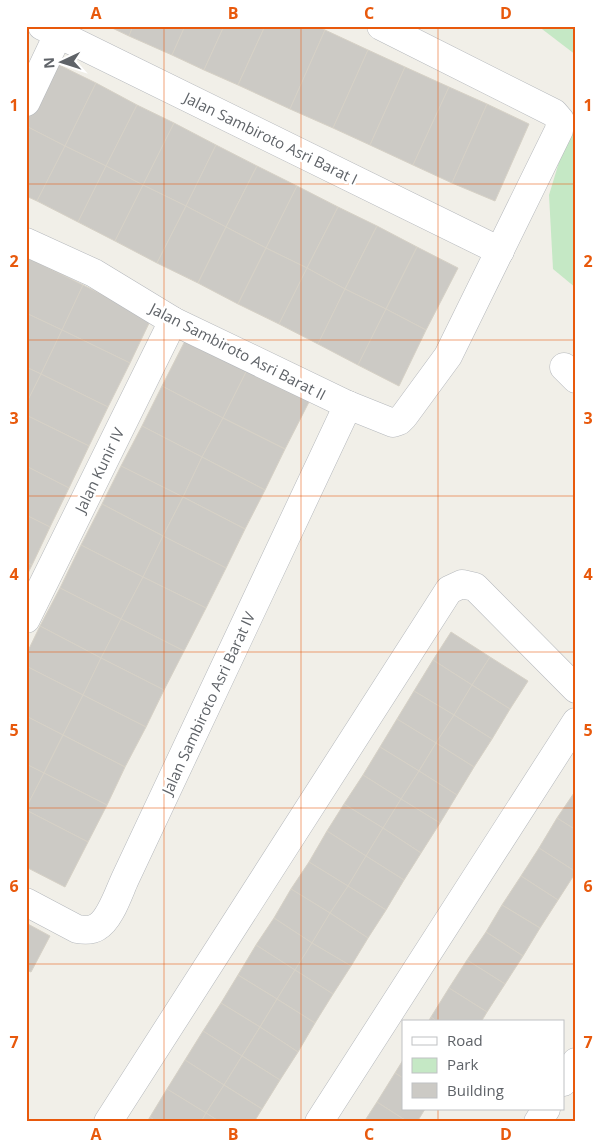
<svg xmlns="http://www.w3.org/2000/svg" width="602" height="1148" font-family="'Open Sans',sans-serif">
	<rect width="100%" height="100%" fill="#f1efe8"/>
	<g fill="#c5e8c5">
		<path d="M538,26h38v29z"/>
		<path d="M576,106v182l-23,-19 -4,-74z"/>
	</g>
	<g fill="#cccac5" stroke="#d6d1c6">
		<path d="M108,26h25l-4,10z"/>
		<path d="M133,26h52l-13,29 -43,-19z"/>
		<path d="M185,26h39l-20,44 -32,-15z"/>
		<path d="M224,26h41l-27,59 -34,-15z"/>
		<path d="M265,26h51l9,4 -35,79 -52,-24z"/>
		<path d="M325,30l43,20 -35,78 -43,-19z"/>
		<path d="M368,50l37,17 -35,78 -37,-17z"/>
		<path d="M55,63l41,20 -31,63 -39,-20v-5z"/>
		<path d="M405,67l44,20 -36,78 -43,-20z"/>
		<path d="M96,83l41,22 -31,61 -41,-20z"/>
		<path d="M449,87l38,17 -35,79 -39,-18z"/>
		<path d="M487,104l42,20 -34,77 -43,-18z"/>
		<path d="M137,105l37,18 -31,62 -37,-19z"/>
		<path d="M174,123l42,22 -30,61 -43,-21z"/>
		<path d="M26,126l39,20 -28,55 -11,-5z"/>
		<path d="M216,145l41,21 -31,61 -40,-21z"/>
		<path d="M65,146l41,20 -28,56 -41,-21z"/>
		<path d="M106,166l37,19 -28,56 -37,-19z"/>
		<path d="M257,166l40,20 -31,62 -40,-21z"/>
		<path d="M143,185l43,21 -29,57 -42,-22z"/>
		<path d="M297,186l41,21 -31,61 -41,-20z"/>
		<path d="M186,206l40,21 -28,56 -41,-20z"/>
		<path d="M338,207l39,19 -32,63 -38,-21z"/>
		<path d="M377,226l40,21 -31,62 -41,-20z"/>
		<path d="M226,227l40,21 -28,56 -40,-21z"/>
		<path d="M417,247l41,21 -32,62 -40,-21z"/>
		<path d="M266,248l41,20 -28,56 -41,-20z"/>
		<path d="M26,257l57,28 -21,45 -36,-17z"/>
		<path d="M307,268l38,21 -27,55 -39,-20z"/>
		<path d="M83,285l68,34 -21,44 -68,-33z"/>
		<path d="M345,289l41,20 -28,56 -40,-21z"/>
		<path d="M386,309l40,21 -27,56 -41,-21z"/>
		<path d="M26,313l36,17 -21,44 -15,-7z"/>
		<path d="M62,330l68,33 -22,44 -67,-33z"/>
		<path d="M187,337l61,31 -25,50 -61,-32z"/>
		<path d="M26,367l15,7 -15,30z"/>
		<path d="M248,368l62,32 -25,49 -62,-31z"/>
		<path d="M41,374l67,33 -19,39 -63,-31v-11z"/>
		<path d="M162,386l61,32 -21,39 -60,-31z"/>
		<path d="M26,415l63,31 -20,42 -43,-22z"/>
		<path d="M223,418l62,31 -20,41 -63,-33z"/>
		<path d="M142,426l60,31 -19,40 -62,-31z"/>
		<path d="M202,457l63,33 -20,39 -62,-32z"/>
		<path d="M26,466l43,22 -19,39 -24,-12z"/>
		<path d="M121,466l62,31 -20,39 -61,-32z"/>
		<path d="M183,497l62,32 -19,39 -63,-32z"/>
		<path d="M102,504l61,32 -20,41 -62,-32z"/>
		<path d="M26,515l24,12 -18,38 -6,-3z"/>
		<path d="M163,536l63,32 -20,40 -63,-31z"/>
		<path d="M81,545l62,32 -22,42 -61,-31z"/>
		<path d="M26,562l6,3 -6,12z"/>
		<path d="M143,577l63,31 -22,43 -63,-32z"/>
		<path d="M60,588l61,31 -20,39 -61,-32z"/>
		<path d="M121,619l63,32 -20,39 -63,-32z"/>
		<path d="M40,626l61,32 -18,37 -57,-29v-11z"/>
		<path d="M451,632l39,25 -18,28 -39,-25z"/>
		<path d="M490,657l38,24 -18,28 -38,-24z"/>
		<path d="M101,658l63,32 -18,37 -63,-32z"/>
		<path d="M433,660l39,25 -18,30 -40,-24z"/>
		<path d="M26,666l57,29 -20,40 -37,-19z"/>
		<path d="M472,685l38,24 -18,30 -38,-24z"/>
		<path d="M414,691l40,24 -18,28 -39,-24z"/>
		<path d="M83,695l63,32 -21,40 -62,-32z"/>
		<path d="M454,715l38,24 -18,28 -38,-24z"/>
		<path d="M26,716l37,19 -19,38 -18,-9z"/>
		<path d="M397,719l39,24 -17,28 -39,-24z"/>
		<path d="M63,735l62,32 -18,38 -63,-32z"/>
		<path d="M436,743l38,24 -17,28 -38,-24z"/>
		<path d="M380,747l39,24 -18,28 -38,-24z"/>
		<path d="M26,764l18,9 -18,35z"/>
		<path d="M419,771l38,24 -17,28 -39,-24z"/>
		<path d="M44,773l63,32 -19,37 -62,-32v-2z"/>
		<path d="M363,775l38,24 -18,29 -39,-24z"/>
		<path d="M576,790v40l-19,-12z"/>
		<path d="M401,799l39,24 -19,30 -38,-25z"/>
		<path d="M344,804l39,24 -17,28 -39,-25z"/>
		<path d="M26,810l62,32 -23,45 -39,-20z"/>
		<path d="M557,818l19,12v42l-37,-24z"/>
		<path d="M383,828l38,25 -17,27 -38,-24z"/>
		<path d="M327,831l39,25 -18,30 -39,-24z"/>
		<path d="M539,848l37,24 -18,28 -37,-24z"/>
		<path d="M366,856l38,24 -18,30 -38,-24z"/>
		<path d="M309,862l39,24 -18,27 -39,-24z"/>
		<path d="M521,876l37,24 -18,28 -38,-23z"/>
		<path d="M348,886l38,24 -18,28 -38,-25z"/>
		<path d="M291,889l39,24 -18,30 -38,-25z"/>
		<path d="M502,905l38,23 -17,28 -37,-24z"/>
		<path d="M330,913l38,25 -17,28 -39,-23z"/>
		<path d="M274,918l38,25 -17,27 -39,-25z"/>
		<path d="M26,923l24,13 -19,36 -5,-2z"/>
		<path d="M486,932l37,24 -18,28 -38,-24z"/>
		<path d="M312,943l39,23 -18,28 -38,-24z"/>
		<path d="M256,945l39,25 -18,29 -39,-24z"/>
		<path d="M467,960l38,24 -18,28 -38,-24z"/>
		<path d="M295,970l38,24 -18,29 -38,-24z"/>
		<path d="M238,975l39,24 -17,28 -39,-24z"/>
		<path d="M449,988l38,24 -6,10h-43l-7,-5z"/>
		<path d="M277,999l38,24 -17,29 -38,-25z"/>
		<path d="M221,1003l39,24 -18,29 -39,-25z"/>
		<path d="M431,1017l7,5h-10z"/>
		<path d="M260,1027l38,25 -18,28 -38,-24z"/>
		<path d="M203,1031l39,25 -18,29 -39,-25z"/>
		<path d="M242,1056l38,24 -18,29 -38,-24z"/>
		<path d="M185,1060l39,25 -18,28 -39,-24z"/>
		<path d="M403,1060v18l-8,-5z"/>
		<path d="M395,1073l8,5v31h22l-8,13h-9l-31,-20z"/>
		<path d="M224,1085l38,24 -8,13h-34l-14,-9z"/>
		<path d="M167,1089l39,24 -5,9h-44l-7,-5z"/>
		<path d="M377,1102l31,20h-44z"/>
		<path d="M206,1113l14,9h-19z"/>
		<path d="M150,1117l7,5h-10z"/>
	</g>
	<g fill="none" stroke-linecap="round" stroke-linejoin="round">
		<g stroke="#b5b8bc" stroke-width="29">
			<g id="minor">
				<path d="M42,26l458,225"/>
				<path d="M26,102l36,-76"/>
				<path d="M26,242l68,31 79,48 175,84 45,18 6,-2 5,-5 44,-60 111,-226 1,-10 -6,-7 -173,-87"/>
				<path d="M564,367l12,12"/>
				<path d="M26,619l147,-298"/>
				<path d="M26,902l51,27c6,1 14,2 20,-2 13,-7 22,-35 28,-48l223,-474"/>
				<path d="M563,1082l13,-20"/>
				<path d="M108,1122l341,-532 13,-6 13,3 101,102"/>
				<path d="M319,1122l257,-400"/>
				<path d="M538,1122l8,-13"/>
			</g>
		</g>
		<use href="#minor" stroke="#fff" stroke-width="28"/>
	</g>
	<path fill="none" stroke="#e8590c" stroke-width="1" stroke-opacity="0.55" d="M164,26v1096M301,26v1096M438,26v996M26,184h550M26,340h550M26,496h550M26,652h550M26,808h550M26,964h550M438,1109v13"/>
	<g text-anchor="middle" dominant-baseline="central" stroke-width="5" stroke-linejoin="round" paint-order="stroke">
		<g font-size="15" fill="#5f6368" stroke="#fff">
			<text transform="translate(271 138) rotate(26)">Jalan Sambiroto Asri Barat I</text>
			<text transform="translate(238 351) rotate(27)">Jalan Sambiroto Asri Barat II</text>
			<text transform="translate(99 470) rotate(-64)">Jalan Kunir IV</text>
			<text transform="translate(208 703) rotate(-65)">Jalan Sambiroto Asri Barat IV</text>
		</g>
	</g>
	<rect width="602" height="1148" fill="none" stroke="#ffffff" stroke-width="55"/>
	<rect x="402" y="1020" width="162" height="90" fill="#ffffff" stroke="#bfc1c3"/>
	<rect x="412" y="1037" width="25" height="8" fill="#ffffff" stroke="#bfc1c3"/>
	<text x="447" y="1046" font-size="15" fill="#5f6368">Road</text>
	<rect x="412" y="1058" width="25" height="15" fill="#c5e8c5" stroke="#bfc1c3"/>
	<text x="447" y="1070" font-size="15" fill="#5f6368">Park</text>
	<rect x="412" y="1083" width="25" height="15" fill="#cccac5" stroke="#bfc1c3"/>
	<text x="447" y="1096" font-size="15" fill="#5f6368">Building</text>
	<g transform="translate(62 62) rotate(266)" stroke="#ffffff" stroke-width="4" paint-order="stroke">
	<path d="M0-4L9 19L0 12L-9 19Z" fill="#5f6368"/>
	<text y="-8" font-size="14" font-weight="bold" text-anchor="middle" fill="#5f6368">N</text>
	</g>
	<rect x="28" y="28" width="546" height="1092" fill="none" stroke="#e8590c" stroke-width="2"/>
	<g font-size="16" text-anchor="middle" font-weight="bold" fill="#e8590c">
		<text x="96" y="19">A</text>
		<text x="233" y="19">B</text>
		<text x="369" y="19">C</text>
		<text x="506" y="19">D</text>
		<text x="14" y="111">1</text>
		<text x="588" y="111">1</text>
		<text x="14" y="267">2</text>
		<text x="588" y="267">2</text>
		<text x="14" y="424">3</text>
		<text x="588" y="424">3</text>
		<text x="14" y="580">4</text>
		<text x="588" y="580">4</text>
		<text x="14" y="736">5</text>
		<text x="588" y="736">5</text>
		<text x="14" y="892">6</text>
		<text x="588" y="892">6</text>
		<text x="14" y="1048">7</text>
		<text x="588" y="1048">7</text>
		<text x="96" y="1140">A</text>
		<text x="233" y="1140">B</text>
		<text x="369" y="1140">C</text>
		<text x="506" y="1140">D</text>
	</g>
</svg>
